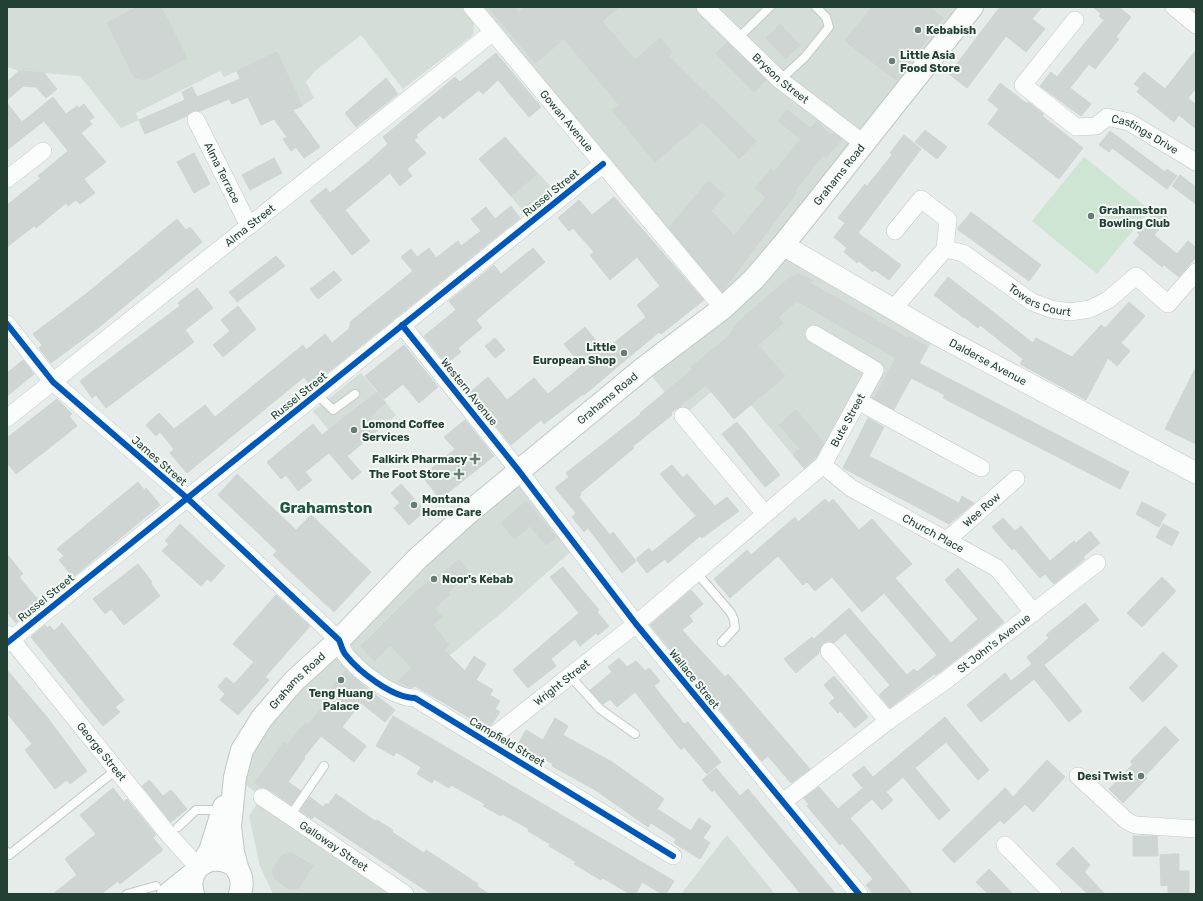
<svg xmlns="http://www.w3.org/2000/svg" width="1203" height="901" font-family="Rubik,sans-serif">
	<rect width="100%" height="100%" fill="#e6ece9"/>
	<g fill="#d4ddd8">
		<path d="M7,7h454l13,16 -1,12 -70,54 -42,-54 -46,36 -9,11 8,16 -12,8 -41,19 -24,-54 -13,6 -4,-6 -84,42 3,7 -18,8 -41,-52 -61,-5 -12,-4z"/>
		<path d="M477,7h495l-189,238 153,89 -47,85 -31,-18 -48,75 -59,-71 -17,14 -23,-27 -28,24 -38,-49 78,-59z"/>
		<path d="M505,137l56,61 -29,23 -53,-62z"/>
		<path d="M361,373l35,42 -47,40 -36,-44z"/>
		<path d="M519,471l58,75 -72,64 -56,46 -37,33 -7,9 -38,-21 -52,60 -29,39 -23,21 142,97h-132l-13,-28 -11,-50 13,-19 -27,-20 27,-59z"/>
		<path d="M727,835l48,59h-94z"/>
	</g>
	<path fill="#cfe5d3" d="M1084,157l66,53 -53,64 -65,-53z"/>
	<g fill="#ced5d2" stroke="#cfd5d2">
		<path d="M138,7h23l26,51 -43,22 -10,-3 -27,-54z"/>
		<path d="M488,7h26l5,6 7,-6h93l-17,14 33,39 25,-22 12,14 -4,4 88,85 -17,18 -37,-37 -47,40 -43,-52 7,-5 -55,-66 -29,24z"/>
		<path d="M872,7h57l14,11 -47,62 -51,-39z"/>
		<path d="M1000,7h42l-10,12 13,10 -19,23 -20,-16 -39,52 -18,-14z"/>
		<path d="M1093,7h26l12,10 -15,20 3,2 -24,30 -6,-5 -19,24 21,16 -10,12 -41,-30 11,-14 6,5 47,-57 -5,-4 2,-2z"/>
		<path d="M780,24l20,21 -14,14 -20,-21z"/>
		<path d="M727,42l39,38 -12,12 -38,-38z"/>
		<path d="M1196,50v38l-8,10 8,7v24l-17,-14 -5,7 -37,-30 3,-4 -6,-4 10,-12 21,17z"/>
		<path d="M277,52l25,54 -9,4 27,37 -16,11 -8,-11 -5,4 -8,-12 4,-2 -13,-18 -13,6 -13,-28 -16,7 -3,-5 -29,12h-8l-5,5 -42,18 -6,-14 46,-20 -3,-8 10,-5 5,10 43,-18 -3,-8z"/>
		<path d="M496,53l45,54 -12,10 -31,-37 -15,14 -4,-4 -36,29 -3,-4 -24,20 2,2 -4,3 12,13 -19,16 5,7 -12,10 -10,-13 -45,37 25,31 -18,14 -42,-54 16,-13 4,5 39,-32 19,-17 -5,-7 72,-60 5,5z"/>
		<path d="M19,71l25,2 13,16 -11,9 -10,-11 -13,-1 -16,14v-18z"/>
		<path d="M386,78l12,16 -42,33 -11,-14z"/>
		<path d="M1000,83l26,20 2,-1 16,12 -2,2 41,32 -24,31 -71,-55 11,-15 -11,-9z"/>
		<path d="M53,97l13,17 11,-8 2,2 5,-4 10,13 -5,4 3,3 -11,9 25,29 -22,17 11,14 -15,11 -4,-4 -8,6 -2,-3 -30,25 -2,-2 -27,21v-42l34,-27 -3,-2 30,-25 -24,-30 -37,29v-47l15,19z"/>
		<path d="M787,110l23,18 7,-7 14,14 2,-2 9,6 -16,19 -3,-3 -28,36 2,1 -75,100 -53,-64 39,-47 17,14 -14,16 23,25 32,-39 -11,-9 16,-19 3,3 27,-33 -23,-18z"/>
		<path d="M925,130l22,17 -10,12 -22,-17z"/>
		<path d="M1110,131l55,41 2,-3 10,7 -10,13 -55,-41 -3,4 -10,-7z"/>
		<path d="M904,135l17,14 -63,84 43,32 -12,15 -14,-10 -2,2 -14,-11 -2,2 -13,-11 3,-4 -13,-11 11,-14 -7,-5 27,-34 2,2 25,-31 -2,-2z"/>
		<path d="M505,137l32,37 -26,22 -32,-37z"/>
		<path d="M194,153l16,31 -16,9 -17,-31z"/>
		<path d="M274,158l8,15 -32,17 -8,-15z"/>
		<path d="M1180,175l16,12v17l-24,-18z"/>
		<path d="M614,197l90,103 -43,34 -2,-2 -75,63 -1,-1 -39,30 -3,-4 -30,25 -42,-52 19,-16 19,23 27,-22 14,16 34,-28 -18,-22 21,-17 19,24 42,-34 -9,-12 23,-19 -23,-29 -27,23 -20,-25 4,-3 -21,-24 -4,3 -11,-13 21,-18 13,15z"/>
		<path d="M511,206l9,12 -209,168 -7,-9 -117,96 -17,-20 4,-4 -14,-17 -4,4 -10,-11 13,-12 15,16 31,-24 10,12 88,-72 3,5 19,-16 7,9 18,-15 -1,-2 2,-2 -1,-2 63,-51 -12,-14 10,-8 6,8 12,-9 7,10 22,-17 3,5 20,-15 -10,-12 15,-12 9,12z"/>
		<path d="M1158,208l10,10 -14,17 23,19 11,-13 8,7v9l-17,20 -15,-12 -2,2 -29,-24 7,-8 -3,-2z"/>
		<path d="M971,212l70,53 -12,16 -72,-52z"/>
		<path d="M177,219l9,11 4,-3 12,15 -104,86 -47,35 -12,-15 3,-3 -9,-11 53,-40z"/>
		<path d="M533,248l12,14 -69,58 6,8 -24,20 3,4 -15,12 -22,-28 32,-26 -7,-9 45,-36 7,9z"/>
		<path d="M276,256l9,10 -48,36 -8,-10z"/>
		<path d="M334,271l8,9 -24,19 -8,-10z"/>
		<path d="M798,274l15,6 -3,3 97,55 1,-2 19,11 -8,16 210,109 -9,17 -177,-91 2,-3 -34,-17 -17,31 -20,-10 22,-41 -99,-57 -19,16 5,6 -25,22 27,31 -51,43 -28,-34 -35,28 1,2 -40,32 2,1 -54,45 1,2 -2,2 31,38 3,-3 23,29 -14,12 -34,-45 -4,4 -12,-15 4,-4 -21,-25 14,-11 -3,-4 75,-59 -1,-1 53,-44 -2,-2 38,-31 9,-14 51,-44z"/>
		<path d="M948,277l85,66 3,-5 36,19 29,-32 4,3 24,-26 16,14 -24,27 9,8 -13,15 -9,-8 -22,42 -66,-36 3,-5 -43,-34 -2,3 -14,-11v1l-30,-23z"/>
		<path d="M197,288l16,20 -28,22 9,12 -88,66 -10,-13 -4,3 -12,-17 100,-75 -2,-3z"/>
		<path d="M238,306l18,23 -33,28 -10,-12 17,-14 -9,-11z"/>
		<path d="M495,338l10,12 -10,8 -10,-12z"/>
		<path d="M404,345l34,42 -19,16 -16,-19 -19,15 -19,-23z"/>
		<path d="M23,360l11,14 -27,22v-23z"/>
		<path d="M1196,367v77l-31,-15z"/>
		<path d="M377,392l9,11 -17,14 10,12 -32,27 14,16 -9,8 -23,-27 -24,19 7,8 -14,11 -12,-16 -5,4 -14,-17 46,-38 9,11z"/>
		<path d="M57,399l15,15 -3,2 8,10 -61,48 -9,-11v-25z"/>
		<path d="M796,410l28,33 -7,12 -13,13 -11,-13 7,-6 -21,-24z"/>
		<path d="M868,418l16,9 -15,29 90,47 3,-7 12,7 -25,21 -106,-56z"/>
		<path d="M465,420l29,36 -54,43 -18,-23 33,-27 -11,-12z"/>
		<path d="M737,422l43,53 -15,12 -43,-53z"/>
		<path d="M672,465l11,13 4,-4 28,32 12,-9 12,14 -37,27 -2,-2 -32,27 -3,-4 -18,14 -11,-14 13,-11 3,4 44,-36 -36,-42z"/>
		<path d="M237,474l59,56 15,-15 60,57 -37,40 -61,-57 4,-4 -59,-56z"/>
		<path d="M138,482l6,8 2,-2 14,17 -87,72 -14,-17 5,-4 -7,-7z"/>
		<path d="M401,484l24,27 -16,14 -15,-17 6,-5 -9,-10z"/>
		<path d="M825,499l4,4 4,-4 26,31 13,-11 40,45 -17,14 56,65 27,-24 -33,-39 13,-12 46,54 -65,51 -4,2 -1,-1 -44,34 -11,-13 11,-10 -45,-52 -11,10 -6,-2 -5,2 -3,5 -1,5 -23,20 -12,-14 28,-22 2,2 35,-31 58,67 7,-6 3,3 20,-17 -53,-62 -22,19 -30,-35 -17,14 -8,-9 -4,3 -25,-29 -48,42 -16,-19 33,-29 4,5 44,-38 3,5z"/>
		<path d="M526,501l30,36 -10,8 -16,-19 -16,13 -13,-16z"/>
		<path d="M1142,502l24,12 -7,13 -23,-13z"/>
		<path d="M1003,518l12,13 6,-5 29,35 24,-20 2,2 14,-12 10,12 -17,14 2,2 -31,25 -9,-10 -5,4 -26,-30 -2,2 -20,-23z"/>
		<path d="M180,524l45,42 -14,16 -4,-3 -6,7 -39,-35 7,-7 -4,-3z"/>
		<path d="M1163,524l16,8 -7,14 -16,-9z"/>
		<path d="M7,554l16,20 -4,3 21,25 -24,21 -9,-11z"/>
		<path d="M459,560l11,14 -22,18 2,3 -16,13 8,9 -9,8 16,20 -5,5 21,21 9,-15 12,8 -10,16 17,10 -3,5 10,6 -5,8 5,3 -8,12 -5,4 -72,-42 -5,1 -12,-6 14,-13 -22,-23 -15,16 -14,-15 46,-46 30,-26 1,2z"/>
		<path d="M138,564l14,18 -1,2 9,12 -36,29 -13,-16 -6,5 -12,-15z"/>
		<path d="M563,567l36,43 -2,2 12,14 -11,9 -2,-2 -16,13 -5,-7 -24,20 5,7 -28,22 -15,-18 66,-57 -29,-36z"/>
		<path d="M1162,577l14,14 -34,36 -15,-14z"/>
		<path d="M691,590l12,14 -14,12 4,5 -11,9 43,47 3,-3 82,95 -19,14 -23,-27 -6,5 -112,-136z"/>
		<path d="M276,595l34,31 -45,51 4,3 -31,35 -18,-15 5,-6 -7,-7 8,-10 8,7 20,-22 -21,-18z"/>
		<path d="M1085,603l14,17 -55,45 38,46 -13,11 -35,-43 -53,43 -14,-17 38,-32 6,8 21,-17 -5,-7 22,-19 -3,-3z"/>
		<path d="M62,623l62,77 -9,7 5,5 -17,14 -72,-89 14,-12 2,3 3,-2 4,5z"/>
		<path d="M1163,652l15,14 -35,36 -14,-14z"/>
		<path d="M619,658l8,9 9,-6 9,10 4,-3 11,13 -6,5 30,38 4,-2 33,40 -14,12 -23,-27 -3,3 -46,-58 -18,15 -7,-8 -7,5 -13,-14 22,-18 -4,-5z"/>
		<path d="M7,670l40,47 40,54 -17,13 -3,-4 -12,9 -30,-39 7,-6 -25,-31z"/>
		<path d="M345,671l50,39 -10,12 -24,-19 -19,24 24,19 -12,16 -33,-26 -17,21 1,1 -17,24 13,9 -10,14 -23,-16 -7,-2 -6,-4 28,-40 4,2 18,-22 3,2 20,-25 -4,-3z"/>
		<path d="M834,676l34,41 -13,11 -15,-17 -2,2 -9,-10 6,-5 -11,-13z"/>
		<path d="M393,716l281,165 -8,13h-4l-20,-12 -6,12h-6l-27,-16 -2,2 -27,-16 2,-2 -27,-16 1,-2 -22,-13 1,-2 -27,-15 -1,2 -18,-10 2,-2 -34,-19 -2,3 -15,-9 -2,4 -15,-9 4,-7 -25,-15 -2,4 -18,-10z"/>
		<path d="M945,717l44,53 -11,10 -32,-38 -31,26 35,42 -11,10 -36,-43 -17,15 7,8 -11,10 -10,-11 -22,19 63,76h-40l-7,-9 7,-6 -31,-36 -2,2 -33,-39 2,-1 -5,-7 15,-11 19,22 25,-21 -11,-13 12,-9 9,11z"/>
		<path d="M555,718l13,8 -5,9 49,27 52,37 -7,10 34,22 8,-13 12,8 -8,12 7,5 -10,16 -26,-16 2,-4 -25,-16 -3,4 -51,-36 -45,-25 1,-2 -35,-20 8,-14 17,10z"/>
		<path d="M1165,726l14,14 -34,36 2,2 -24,25 -14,-14 24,-25 -3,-2z"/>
		<path d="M1047,760l18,17 -32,35 -8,-8 -21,20 -4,-4 -46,43 -12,-13 63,-62 8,9z"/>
		<path d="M716,768l24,28 8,-7 88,105h-35l-87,-104 -2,2 -10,-12z"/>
		<path d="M149,780l14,16 8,-6 16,19 -16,13 -29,-36z"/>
		<path d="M113,788l11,14 3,-3 29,36 -3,3 10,12 -43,34 -2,-3 -17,13h-48l24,-19 -12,-16 31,-25 -16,-19z"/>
		<path d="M336,794l39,27 2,-1 16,10 -1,2 32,21 2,-3 14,9 38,25 -1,2 12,8h-58l-117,-78 -2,3 -12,-8 10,-14 13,10 3,-4 2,2z"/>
		<path d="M1133,836h24l1,20h-25z"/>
		<path d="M1073,847l17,18 -6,7 21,22h-17l-32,-30z"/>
		<path d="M292,853l21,13 -14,22 -9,2 -15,-11 -3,-8 10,-16z"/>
		<path d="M1173,854h6v17h10v23h-21v-9l-7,1 -1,-31z"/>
		<path d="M989,869l24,25h-25l-12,-12z"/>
	</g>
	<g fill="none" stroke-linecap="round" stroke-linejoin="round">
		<g stroke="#c3c9c6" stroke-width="10">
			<g id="service">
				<path d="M738,38l32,-31"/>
				<path d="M780,80l25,-23 24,-30 -3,-10 -10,-10"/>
				<path d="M317,394l16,16 22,-16"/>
				<path d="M696,572l35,41 3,7 1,8 -13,14"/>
				<path d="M570,676l30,33 35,25"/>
				<path d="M290,816l34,-50"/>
				<path d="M178,827l18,-17h26"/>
				<path d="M7,852l2,3 107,-85"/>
				<path d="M127,894l29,-8"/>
			</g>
		</g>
		<g stroke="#c3c9c6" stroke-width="18">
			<g id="minor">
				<path id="s1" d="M472,7l251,301"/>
				<path id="s2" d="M705,7l75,73 83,63"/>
				<path d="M1174,7l22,18"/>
				<path id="s3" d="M1075,20l-52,65 53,42 20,-1 11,-9 22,5 67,40"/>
				<path id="s4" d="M196,120l53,106"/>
				<path d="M7,179l36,-28"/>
				<path d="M895,231l26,-32 27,21 -3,29"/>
				<path id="s5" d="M893,309l52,-60 18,4 69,49 19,7 19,3 20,-3 18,-9 28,-24 32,28 28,-32"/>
				<path d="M7,324l46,58 134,116 152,142c2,4 3,10 6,14 14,18 48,44 70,44l258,158"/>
				<path d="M402,325l117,146 117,153 223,270"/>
				<path d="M858,401l123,67"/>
				<path d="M683,416l82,98"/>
				<path id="s6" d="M7,418l486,-386"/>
				<path id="s7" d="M823,465l28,23 146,80 37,45"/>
				<path id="s8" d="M947,540l69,-61"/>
				<path id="s9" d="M7,634l162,201 29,32"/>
				<path d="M7,643l596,-479"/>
				<path d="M829,651l59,70"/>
				<path id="s10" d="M487,741l149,-117 187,-159 52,-95 -61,-36"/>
				<path d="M1078,776l49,45 8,4 61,4"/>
				<path id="s11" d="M262,797l143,97"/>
				<path id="s12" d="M783,802l105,-81 57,-40 152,-118"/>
				<path d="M1005,845l48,49"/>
			</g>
		</g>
		<g stroke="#c3c9c6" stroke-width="22">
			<g id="tertiary">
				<path id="s13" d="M783,245l153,89 260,139"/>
			</g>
		</g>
		<g stroke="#bfc8c4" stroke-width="24">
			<g id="secondary">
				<path d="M202,864l8,-13 14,-44"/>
				<path id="s14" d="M238,871l-5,-19 -3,-25 5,-50 7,-27 20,-32 32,-37 45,-41 78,-81 50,-45 178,-147 78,-59 31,-29 29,-34 189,-238"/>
				<path d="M168,894l26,-21"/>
				<path d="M193,894c-13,-45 60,-46 47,0"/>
			</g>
		</g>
		<use href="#service" stroke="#fbfcfc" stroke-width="8"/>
		<use href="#minor" stroke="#fbfcfc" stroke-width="17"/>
		<use href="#tertiary" stroke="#fbfcfc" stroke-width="21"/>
		<use href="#secondary" stroke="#fbfcfc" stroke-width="22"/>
		<g stroke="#f5faf7" stroke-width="8">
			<g id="cycleway">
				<path d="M7,324l46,58 134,116 152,142c2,4 3,10 6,14 14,18 48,44 70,44l258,158"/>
				<path d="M402,325l117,146 117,153 223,270"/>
				<path d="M7,643l596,-479"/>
			</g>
		</g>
		<use href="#cycleway" stroke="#0057b8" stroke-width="6"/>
	</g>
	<g fill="#677d73" stroke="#f5faf7" stroke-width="1.5">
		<circle cx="918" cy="30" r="4"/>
		<circle cx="892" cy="61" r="4"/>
		<circle cx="1091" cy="216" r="4"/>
		<circle cx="624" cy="353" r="4"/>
		<circle cx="354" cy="430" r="4"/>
		<path d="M473 453h4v4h4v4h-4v4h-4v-4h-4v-4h4z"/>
		<path d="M457 468h4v4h4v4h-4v4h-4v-4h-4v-4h4z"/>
		<circle cx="414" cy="505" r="4"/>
		<circle cx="434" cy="579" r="4"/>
		<circle cx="341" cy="680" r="4"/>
		<circle cx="1141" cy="776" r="4"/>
	</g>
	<g text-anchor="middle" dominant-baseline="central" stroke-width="4" stroke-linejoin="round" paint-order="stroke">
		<g font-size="11" font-weight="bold" fill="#224134" stroke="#f5faf7" text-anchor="start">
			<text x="926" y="30">Kebabish</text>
			<text x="900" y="55">Little Asia<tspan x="900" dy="13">Food Store</tspan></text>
			<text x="1099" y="210">Grahamston<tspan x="1099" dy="13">Bowling Club</tspan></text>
			<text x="616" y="347" text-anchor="end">Little<tspan x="616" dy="13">European Shop</tspan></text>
			<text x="362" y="424">Lomond Coffee<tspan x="362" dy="13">Services</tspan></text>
			<text x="467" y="459" text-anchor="end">Falkirk Pharmacy</text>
			<text x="450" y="474" text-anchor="end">The Foot Store</text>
			<text x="422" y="499">Montana<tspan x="422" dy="13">Home Care</tspan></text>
			<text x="442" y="579">Noor's Kebab</text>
			<text x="341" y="693" text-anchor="middle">Teng Huang<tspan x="341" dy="13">Palace</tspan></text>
			<text x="1133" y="776" text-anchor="end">Desi Twist</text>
		</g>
		<g font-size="11" fill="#224134" stroke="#f5faf7">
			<text stroke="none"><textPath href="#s2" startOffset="104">Bryson Street</textPath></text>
			<text stroke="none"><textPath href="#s1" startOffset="148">Gowan Avenue</textPath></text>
			<text stroke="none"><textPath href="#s3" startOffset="227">Castings Drive</textPath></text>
			<text stroke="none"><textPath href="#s4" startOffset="59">Alma Terrace</textPath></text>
			<text stroke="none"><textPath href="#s14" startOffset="956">Grahams Road</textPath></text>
			<text transform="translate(551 193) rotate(-39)">Russel Street</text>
			<text stroke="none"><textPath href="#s6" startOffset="310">Alma Street</textPath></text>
			<text stroke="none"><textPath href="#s5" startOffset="189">Towers Court</textPath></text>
			<text stroke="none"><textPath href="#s13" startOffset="236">Dalderse Avenue</textPath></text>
			<text transform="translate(469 392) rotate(51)">Western Avenue</text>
			<text transform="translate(299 396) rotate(-39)">Russel Street</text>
			<text stroke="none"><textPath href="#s14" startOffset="632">Grahams Road</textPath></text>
			<text stroke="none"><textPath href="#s10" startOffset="486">Bute Street</textPath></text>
			<text transform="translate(159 461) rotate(41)">James Street</text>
			<text stroke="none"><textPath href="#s8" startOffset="46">Wee Row</textPath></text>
			<text stroke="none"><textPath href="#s7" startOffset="130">Church Place</textPath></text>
			<text transform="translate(46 598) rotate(-39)">Russel Street</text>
			<text stroke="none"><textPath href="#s12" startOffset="264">St John's Avenue</textPath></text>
			<text transform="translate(694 679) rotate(51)">Wallace Street</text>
			<text stroke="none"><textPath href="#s14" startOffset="212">Grahams Road</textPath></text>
			<text stroke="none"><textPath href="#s10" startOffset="95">Wright Street</textPath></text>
			<text transform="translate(507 742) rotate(31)">Campfield Street</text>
			<text stroke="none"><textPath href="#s9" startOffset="151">George Street</textPath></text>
			<text stroke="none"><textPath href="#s11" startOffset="87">Galloway Street</textPath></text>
		</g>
		<g font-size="15" font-weight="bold" fill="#1c543f" stroke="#f5faf7">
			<text x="326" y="508">Grahamston</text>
		</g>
	</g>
	<rect width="1203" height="901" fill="none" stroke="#224134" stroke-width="16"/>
</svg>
